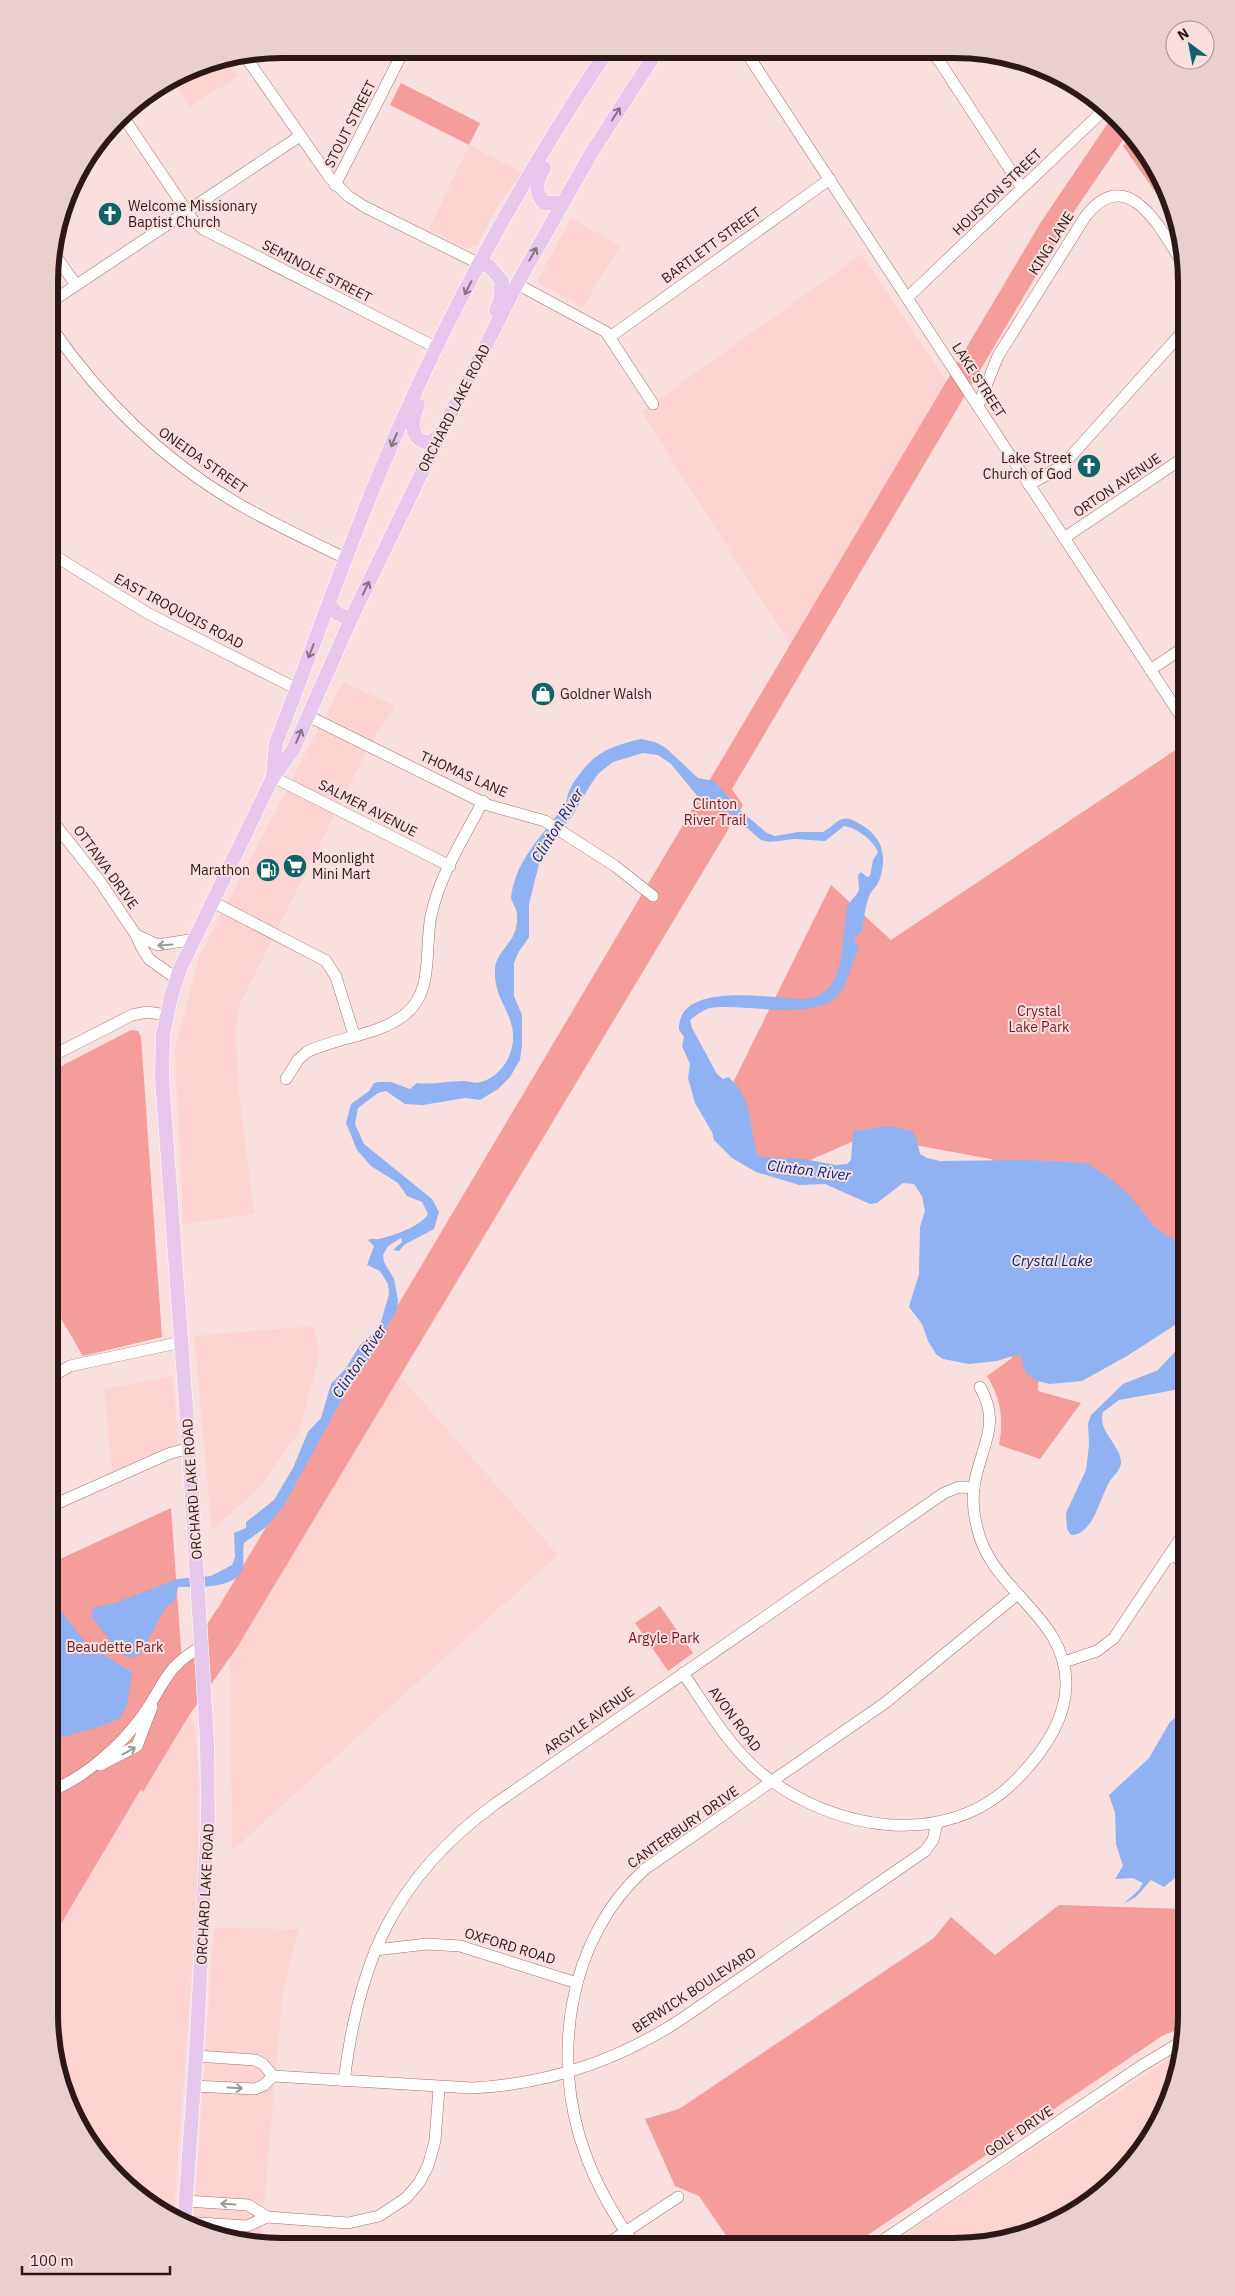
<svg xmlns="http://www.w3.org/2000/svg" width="1235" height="2296" font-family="'IBM Plex Sans',sans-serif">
	<rect width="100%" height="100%" fill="#f9e0df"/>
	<g fill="#fdd4d1">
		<path d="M228,59l11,17 -50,31 -18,-27 22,-14z"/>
		<path d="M469,145l54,28 -23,29 -23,43 -11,3 -37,-19z"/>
		<path d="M571,218l49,28 -37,61 -46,-25z"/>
		<path d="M862,254l85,128 -157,263 -149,-233z"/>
		<path d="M343,682l53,24 -24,35 -133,265 -3,26 3,61 15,121 -71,10 -8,-174 24,-93z"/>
		<path d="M314,1326l6,28 -21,78 -40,56 -47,42 -18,-194z"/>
		<path d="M173,1376l5,67 -66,29 -8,-83z"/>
		<path d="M400,1376l158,179 -326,296 -2,-194z"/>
		<path d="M188,1717l7,8 4,55 -1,114 -25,326 -45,-30 -40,-46 -27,-54 -12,-76v-70l92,-155 2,3z"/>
		<path d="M214,1928l86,1 -8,24 -10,45 -21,247h-10l-58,-17z"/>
		<path d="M1181,2051l-12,52 -31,53 -55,52 -54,27 -76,12h-68z"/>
	</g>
	<g fill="#f49d9a">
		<path d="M401,83l79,40 -11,22 -79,-40z"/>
		<path d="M1114,114l15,17 -54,79 -343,579 11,16 -505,841 -50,71 -45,75 -2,-3 -92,155v-380l122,-56 11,154 39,-59 820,-1381z"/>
		<path d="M1132,135c21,24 39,56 45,88l-54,-77z"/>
		<path d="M1186,743v497l-146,100 -2,51 43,12 -41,56 -41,-14c5,-25 2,-47 -12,-69l25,-18 -45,-72 74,-51 -50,-76 -126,-23 -84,37 -70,-46 120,-242 60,55z"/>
		<path d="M131,1030l7,1 3,6 21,300 -79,19 -31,-53 -2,1v-232z"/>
		<path d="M660,1606l33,47 -25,18 -33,-48z"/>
		<path d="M1059,1905l127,4v117l-24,10 -312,211h-116l-35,-51 -24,-10 -30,-67 34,-10 255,-171 17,-21 44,38z"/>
	</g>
	<g fill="#90b2f2">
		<path d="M641,739l14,3 11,6 32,30 16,3 28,31 25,21 8,3 23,-4h25c19,-12 18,-21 42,-5 19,13 22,33 14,54 -2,5 -6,8 -9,13 -5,12 -6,25 -8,37l-8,7 5,11c-9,16 -9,32 -21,46 -23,27 -95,8 -128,13 -8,2 -14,8 -20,12l2,8 25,46 6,5 5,-2c25,19 21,50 29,77l5,3 42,2 32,6 11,-1 4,-4 2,-29 35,-5 24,5 5,9 3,14 7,4 13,3 89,-1 57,3 23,14 21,19 26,32 22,15 8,-9v84l-59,38 -45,25 -32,3 -13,-3 -11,-8 -6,-19 -23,7 -28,3 -26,-5 -7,-5 -8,-13 -6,-17 -13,-17 10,-33 1,-47 5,-16 -3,-15 -8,-12 -11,-1 -26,20 -7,1 -45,-20 -26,1 -43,-13 -24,-14 -18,-18 -2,-8 -17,-29 -7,-25 2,-14 -8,-18 2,-9 -5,-7c-2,-52 99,-30 128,-31 7,0 14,-5 20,-10 18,-15 15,-59 20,-80 2,-9 9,-12 12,-19l-1,-15 3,-3 6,5 3,-1 3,-16 5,-8c-5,-12 -21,-24 -34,-26l-19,15 -31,-2 -24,3 -9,-2 -29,-25 -33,-17 -28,-34 -13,-9 -15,-2 -30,9 -14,11 -8,11 -19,32 -25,32 -8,16 -10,40v33l-11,16 -4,10v33l8,19v30l-2,15 -10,17 -12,12 -18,11 -15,-2 -42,7 -18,-1 -19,-13 -8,2 -20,15 -3,16 9,20 68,55 7,13 -5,17 -30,16 -5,6 -6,-1 9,-8 -1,-4 -13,8 -5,9 1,7 10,17 4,21 -1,9 -30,54 -20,27 -64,117 -17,20 -22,16c-2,8 1,19 -2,27 -8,19 -45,17 -64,17l-3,13 -11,10 -24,45 -12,3 -15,-9 -5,-12 -15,-18 -2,-7 4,-5 20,-4 62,-24 34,-3 21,-11 3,-8 -1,-24 12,-5v-6l28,-22 19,-32 15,-36 13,-14 10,-34 15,-16 14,-23 19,-16 10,-35 -1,-10 -8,-13 -13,-6 7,-19 -6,-6c4,-2 6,0 11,-1 14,-3 42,-13 49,-25l-6,-12 -15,-6 -9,-13 -27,-17 -14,-16 -11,-27 5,-19 18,-13 5,-8 5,-1h12l19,7 7,-6c16,2 30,-2 46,-2 6,0 12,3 18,1 23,-7 36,-32 31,-55 -5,-22 -18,-31 -17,-58 1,-20 24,-26 22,-54 0,-7 -5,-11 -6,-18 6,-42 34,-62 55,-95 2,-4 1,-7 3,-11 4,-9 13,-21 20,-28 13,-14 34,-20 52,-24z"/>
		<path d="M1186,1340v48l-67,12 -16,12c-6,19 17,32 18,50 0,8 -7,13 -11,19 -10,15 -16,54 -39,54l-4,-6 -1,-16 20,-43 3,-25 -1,-21 3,-9 32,-31 35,-14z"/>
		<path d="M52,1609l10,3 25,33 45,27 -5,33 -7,13 -22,9 -49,14v-131z"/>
		<path d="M1186,1709v173l-5,-4h-6l-11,9 -13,-7 -15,17 -13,7 16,-14 4,-7 -10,-5 -18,1 8,-13 -7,-22 -1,-31 -6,-18 40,-37 21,-36z"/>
	</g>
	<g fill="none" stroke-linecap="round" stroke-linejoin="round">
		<g stroke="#a5706d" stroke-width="12">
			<g id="minor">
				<path d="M746,52l440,672"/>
				<path d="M934,53l88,135"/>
				<path d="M245,56l85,122 18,18 17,11 115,57"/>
				<path d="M122,115l70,104 11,10 234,119"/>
				<path d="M335,185l69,-135"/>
				<path d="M51,249l25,36"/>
				<path d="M517,284l89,48 47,72"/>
				<path d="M907,298l200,-191"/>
				<path d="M51,302l249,-166"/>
				<path d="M51,327c49,71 108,130 184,175 36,21 75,39 112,57"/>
				<path d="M610,337l220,-158"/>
				<path d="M978,406l20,-50 87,-139c43,-56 77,14 98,47"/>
				<path d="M1029,485l34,-20 123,-137"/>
				<path d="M1064,538l122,-82"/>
				<path d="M50,553l99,61 148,75"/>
				<path d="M1150,670l36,-24"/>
				<path d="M308,716l180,89 57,16 70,45 38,30"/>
				<path d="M273,777l177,89"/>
				<path d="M50,818l49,62 37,55 5,11 8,13 28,20"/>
				<path d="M213,902l113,59 10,16 18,58"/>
				<path d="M136,935l22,10 37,-6"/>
				<path d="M50,1057l82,-42 15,-3 20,3"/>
				<path d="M286,1079l12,-19 9,-8c30,-15 69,-16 96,-36 32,-23 21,-66 28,-100 8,-40 33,-78 52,-115"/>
				<path d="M49,1378l21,-12 112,-24"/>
				<path d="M49,1507l119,-53 21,-6"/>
				<path d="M1167,1558l19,-4"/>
				<path d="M1064,1662l33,-11 17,-13 72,-108"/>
				<path d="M683,1673c24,35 46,74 79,101 71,56 183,77 253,7 25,-25 50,-58 51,-95 2,-70 -76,-95 -89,-159 -4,-15 -5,-31 -2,-46 7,-36 26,-58 5,-94"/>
				<path d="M100,1765l37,-19 15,-39"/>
				<path d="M49,1792c36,-15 71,-45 94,-77 21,-30 23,-49 58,-68"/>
				<path d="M375,1950l52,-6 33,2 117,37"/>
				<path d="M196,2056l59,4 8,4 10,12"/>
				<path d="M273,2076l199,12c76,-4 145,-27 208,-68l245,-169 8,-11 4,-17"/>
				<path d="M344,2081c15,-121 50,-203 151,-277l449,-311 15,-6 15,1"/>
				<path d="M193,2086l62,3 9,-4 9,-9"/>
				<path d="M186,2201l62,4 19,12 81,6 31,-7 27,-18 13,-15 9,-17 7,-25 4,-53"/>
				<path d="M184,2222l63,4 20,-9"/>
				<path d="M604,2246l74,-49"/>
				<path d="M635,2246c-20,-29 -38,-59 -50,-93 -35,-96 -17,-215 60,-284l240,-166 133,-109"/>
				<path d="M873,2247l268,-181 42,-25"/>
			</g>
		</g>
		<g stroke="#fff" stroke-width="15">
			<g id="major">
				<path d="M544,168c-8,13 -10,23 0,35h18"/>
				<path d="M480,264l9,2 13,15 -2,21 -4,8"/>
				<path d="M418,405c-7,15 -9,34 10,38l12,-8"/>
				<path d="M329,605l9,9 13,5"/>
				<path d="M273,776l3,-33c43,-110 81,-223 130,-331 56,-125 125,-247 201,-361"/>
				<path d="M184,2225l12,-169 12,-237 -1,-78 -18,-293 -27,-370 1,-43 8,-38 9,-28 93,-192 20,-27 58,-131 89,-184 77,-151 75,-132 65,-101"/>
			</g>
		</g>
		<use href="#minor" stroke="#fff" stroke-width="11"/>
		<use href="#major" stroke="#e7c7eb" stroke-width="14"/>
	</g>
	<defs><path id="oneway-shaft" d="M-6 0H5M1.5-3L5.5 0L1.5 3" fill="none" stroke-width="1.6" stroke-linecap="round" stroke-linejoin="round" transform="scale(1.25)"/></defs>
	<g stroke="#8a7081">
		<use href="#oneway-shaft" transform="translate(616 114) rotate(-58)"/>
		<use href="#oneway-shaft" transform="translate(533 254) rotate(-61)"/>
		<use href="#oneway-shaft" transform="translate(468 288) rotate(117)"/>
		<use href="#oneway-shaft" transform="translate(394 440) rotate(113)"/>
		<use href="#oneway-shaft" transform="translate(366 588) rotate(-64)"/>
		<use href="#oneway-shaft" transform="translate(311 651) rotate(111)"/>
		<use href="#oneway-shaft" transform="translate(299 736) rotate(-67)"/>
	</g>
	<g stroke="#a09797">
		<use href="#oneway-shaft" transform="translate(165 945) rotate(176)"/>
		<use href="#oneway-shaft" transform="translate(129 1751) rotate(-29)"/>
		<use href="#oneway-shaft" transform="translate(235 2088) rotate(3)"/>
		<use href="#oneway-shaft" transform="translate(228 2204) rotate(-176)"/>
	</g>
	<defs>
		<g id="church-disc" transform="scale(1.25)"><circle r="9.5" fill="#116267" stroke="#f9e0df"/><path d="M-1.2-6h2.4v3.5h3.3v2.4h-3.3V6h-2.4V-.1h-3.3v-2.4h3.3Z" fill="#fff"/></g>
		<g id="shop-disc" transform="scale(1.25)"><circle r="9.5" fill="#116267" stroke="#f9e0df"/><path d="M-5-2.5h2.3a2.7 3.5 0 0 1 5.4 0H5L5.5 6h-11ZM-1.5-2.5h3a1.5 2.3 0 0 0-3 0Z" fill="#fff"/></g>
		<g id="supermarket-disc" transform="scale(1.25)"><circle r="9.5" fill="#116267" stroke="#f9e0df"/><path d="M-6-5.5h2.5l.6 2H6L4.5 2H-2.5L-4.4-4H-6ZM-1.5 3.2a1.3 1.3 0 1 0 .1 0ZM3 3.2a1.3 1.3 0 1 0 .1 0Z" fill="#fff"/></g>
		<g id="fuel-disc" transform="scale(1.25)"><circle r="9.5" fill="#116267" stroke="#f9e0df"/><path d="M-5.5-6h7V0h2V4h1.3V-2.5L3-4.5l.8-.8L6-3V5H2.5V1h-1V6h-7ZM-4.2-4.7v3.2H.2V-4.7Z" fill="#fff"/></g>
	</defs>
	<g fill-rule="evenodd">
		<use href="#church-disc" x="110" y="214"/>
		<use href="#church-disc" x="1089" y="466"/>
		<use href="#shop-disc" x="543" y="694"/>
		<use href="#supermarket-disc" x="295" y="866"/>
		<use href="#fuel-disc" x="268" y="870"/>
	</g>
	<g text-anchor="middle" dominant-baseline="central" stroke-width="4" stroke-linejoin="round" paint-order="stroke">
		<g font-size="14" fill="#2d1817" stroke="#f9e0df">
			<text transform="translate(350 124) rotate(-63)">STOUT STREET</text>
			<text transform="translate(997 192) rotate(-44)">HOUSTON STREET</text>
			<text transform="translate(1051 243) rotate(-58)">KING LANE</text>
			<text transform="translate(711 245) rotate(-36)">BARTLETT STREET</text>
			<text transform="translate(317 271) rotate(27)">SEMINOLE STREET</text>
			<text transform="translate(979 380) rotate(57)">LAKE STREET</text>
			<text transform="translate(454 408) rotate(-63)">ORCHARD LAKE ROAD</text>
			<text transform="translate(203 460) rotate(35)">ONEIDA STREET</text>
			<text transform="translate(1117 485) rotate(-34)">ORTON AVENUE</text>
			<text transform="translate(179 611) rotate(28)">EAST IROQUOIS ROAD</text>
			<text transform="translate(464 774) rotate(24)">THOMAS LANE</text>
			<text transform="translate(368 808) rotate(27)">SALMER AVENUE</text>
			<text transform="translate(106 867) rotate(54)">OTTAWA DRIVE</text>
			<text transform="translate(192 1489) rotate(-94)">ORCHARD LAKE ROAD</text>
			<text transform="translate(735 1719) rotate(53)">AVON ROAD</text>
			<text transform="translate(589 1720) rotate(-35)">ARGYLE AVENUE</text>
			<text transform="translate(683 1827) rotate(-35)">CANTERBURY DRIVE</text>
			<text transform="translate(205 1894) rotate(-87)">ORCHARD LAKE ROAD</text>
			<text transform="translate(510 1946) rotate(17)">OXFORD ROAD</text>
			<text transform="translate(694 1990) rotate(-33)">BERWICK BOULEVARD</text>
			<text transform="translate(1019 2131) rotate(-34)">GOLF DRIVE</text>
		</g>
		<g font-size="14" fill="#2d1817" stroke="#f9e0df" text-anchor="start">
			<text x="128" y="206">Welcome Missionary<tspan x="128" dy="16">Baptist Church</tspan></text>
			<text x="1072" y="458" text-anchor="end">Lake Street<tspan x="1072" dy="16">Church of God</tspan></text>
			<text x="560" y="694">Goldner Walsh</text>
			<text x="312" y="858">Moonlight<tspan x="312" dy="16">Mini Mart</tspan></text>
			<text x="250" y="870" text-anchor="end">Marathon</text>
		</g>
		<g font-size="14" fill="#711d21" stroke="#f9e0df">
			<text x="715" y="804">Clinton<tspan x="715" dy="16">River Trail</tspan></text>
			<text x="1039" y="1011">Crystal<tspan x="1039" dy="16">Lake Park</tspan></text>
			<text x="664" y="1638">Argyle Park</text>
			<text x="115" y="1647">Beaudette Park</text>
		</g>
		<g font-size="15" font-style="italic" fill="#00247e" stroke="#f9e0df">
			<text transform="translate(557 825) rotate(-58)">Clinton River</text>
			<text transform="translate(809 1170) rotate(7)">Clinton River</text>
			<text x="1052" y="1260">Crystal Lake</text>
			<text transform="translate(359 1361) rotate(-56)">Clinton River</text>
		</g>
	</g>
	<path d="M0 0H1235V2296H0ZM282 58H954A224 224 0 0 1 1178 282V2014A224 224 0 0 1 954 2238H282A224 224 0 0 1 58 2014V282A224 224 0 0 1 282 58Z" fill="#e9d0cf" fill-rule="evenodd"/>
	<path fill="none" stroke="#2d1817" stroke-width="6" d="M282 58H954A224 224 0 0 1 1178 282V2014A224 224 0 0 1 954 2238H282A224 224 0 0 1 58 2014V282A224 224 0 0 1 282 58Z"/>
	<g transform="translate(1190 45) rotate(328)"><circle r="24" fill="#f9e0df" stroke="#a7908f"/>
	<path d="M0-4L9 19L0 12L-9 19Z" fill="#116267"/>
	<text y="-8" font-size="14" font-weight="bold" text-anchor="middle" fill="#2d1817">N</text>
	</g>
	<path d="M22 2266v8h148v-8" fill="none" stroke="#2d1817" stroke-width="2.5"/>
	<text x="30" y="2266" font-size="15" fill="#2d1817" stroke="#f9e0df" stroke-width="4" paint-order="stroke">100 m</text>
</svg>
